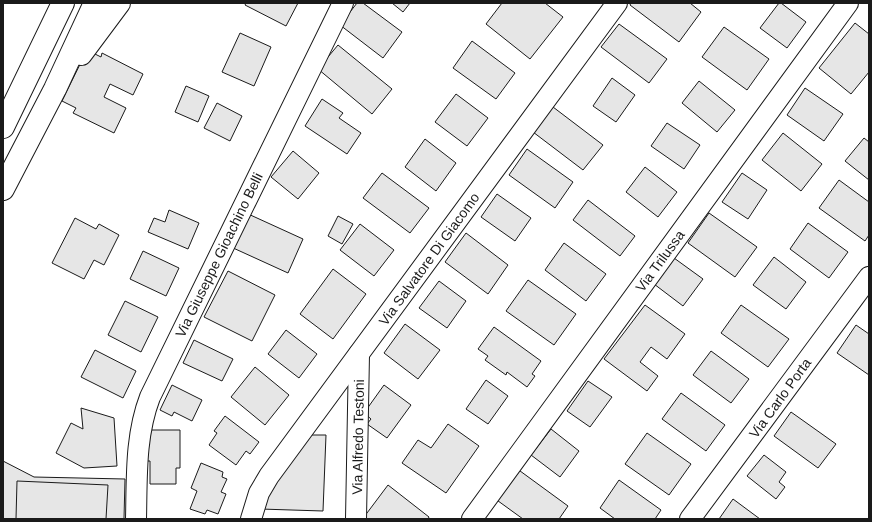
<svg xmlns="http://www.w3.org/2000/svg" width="872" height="522" font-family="Arial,sans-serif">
	<rect width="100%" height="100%" fill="#fff"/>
	<g fill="#e6e6e6" stroke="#1a1a1a">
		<path d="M246,3h52l-12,23 -41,-21z"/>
		<path d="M357,3h6l39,29 -19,26 -43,-33z"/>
		<path d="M392,3h18l-7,9z"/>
		<path d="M502,3h43l18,14 -33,42 -44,-35z"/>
		<path d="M631,3h59l11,9 -22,30 -49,-37z"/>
		<path d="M779,3h2l25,19 -19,26 -27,-20z"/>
		<path d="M855,23l14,11v38l-18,22 -32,-26z"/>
		<path d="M619,24l48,35 -18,24 -48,-36z"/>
		<path d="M724,27l45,32 -22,31 -45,-33z"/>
		<path d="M240,33l31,14 -17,39 -32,-14z"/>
		<path d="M472,41l43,32 -19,26 -43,-31z"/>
		<path d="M338,45l54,44 -20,25 -54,-45z"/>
		<path d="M87,50l14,7 1,-4 41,21 -10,21 -23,-11 -6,13 22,11 -12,25 -41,-20 3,-5 -14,-7z"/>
		<path d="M612,78l23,17 -19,27 -23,-16z"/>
		<path d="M699,81l36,29 -18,22 -35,-29z"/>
		<path d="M186,86l23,10 -11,26 -23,-10z"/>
		<path d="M805,88l38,26 -19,27 -37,-26z"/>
		<path d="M456,94l32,24 -21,28 -32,-24z"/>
		<path d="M322,99l21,14 -4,5 22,15 -14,21 -42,-28z"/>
		<path d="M217,103l25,13 -12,25 -26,-13z"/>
		<path d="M553,107l50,38 -20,25 -50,-38z"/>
		<path d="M667,123l33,22 -16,24 -33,-23z"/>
		<path d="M783,133l39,31 -21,27 -39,-31z"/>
		<path d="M864,138l5,4v38l-24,-19z"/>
		<path d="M425,139l31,24 -20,28 -31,-24z"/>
		<path d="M527,149l46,33 -18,26 -46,-33z"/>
		<path d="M293,151l26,22 -21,26 -27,-22z"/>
		<path d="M645,167l32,25 -19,25 -32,-25z"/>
		<path d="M382,173l47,35 -19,25 -47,-35z"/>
		<path d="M742,173l25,17 -19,29 -26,-17z"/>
		<path d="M839,180l30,22v33l-4,6 -46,-33z"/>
		<path d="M497,194l34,24 -16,23 -34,-24z"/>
		<path d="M588,200l47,36 -15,20 -47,-36z"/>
		<path d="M169,210l30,13 -11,26 -40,-17 6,-14 11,4z"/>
		<path d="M246,213l57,26 -15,34 -57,-26z"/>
		<path d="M709,213l48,34 -22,30 -47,-34z"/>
		<path d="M338,216l15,8 -11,20 -14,-8z"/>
		<path d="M75,218l21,11 3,-5 20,11 -15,30 -10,-5 -10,19 -32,-16z"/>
		<path d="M808,223l40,29 -19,26 -39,-29z"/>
		<path d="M360,224l34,26 -20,26 -34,-26z"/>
		<path d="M466,233l42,32 -20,29 -43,-32z"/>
		<path d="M564,243l42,31 -20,27 -41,-31z"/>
		<path d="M143,251l36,17 -13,28 -36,-17z"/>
		<path d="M774,257l32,25 -20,27 -33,-24z"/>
		<path d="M674,258l29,21 -20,27 -29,-22z"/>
		<path d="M333,269l33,25 -33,45 -33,-25z"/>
		<path d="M228,271l47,24 -23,46 -48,-24z"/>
		<path d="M528,280l48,34 -22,31 -48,-34z"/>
		<path d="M439,281l27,20 -19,27 -28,-20z"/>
		<path d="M125,301l33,16 -17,35 -33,-17z"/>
		<path d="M645,305l40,29 -18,25 -16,-12 -11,15 18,14 -11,15 -43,-32z"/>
		<path d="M741,305l48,34 -21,28 -47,-34z"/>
		<path d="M405,324l35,26 -22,29 -34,-26z"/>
		<path d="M856,325l13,9v41l-32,-22z"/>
		<path d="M494,327l47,34 -9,13 3,2 -8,11 -20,-15 -1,3 -21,-15 3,-4 -10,-7z"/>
		<path d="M286,330l31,24 -18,24 -31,-24z"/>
		<path d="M194,340l39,19 -11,22 -39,-18z"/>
		<path d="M95,350l41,21 -13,27 -42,-21z"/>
		<path d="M711,351l38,28 -18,24 -38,-28z"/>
		<path d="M255,367l34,28 -24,30 -34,-28z"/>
		<path d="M486,380l22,16 -20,28 -22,-15z"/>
		<path d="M588,381l24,16 -22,30 -23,-16z"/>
		<path d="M172,385l30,15 -10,21 -18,-9 -2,4 -12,-6z"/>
		<path d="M384,385l27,20 -24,33 -20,-14 4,-5 -7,-6z"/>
		<path d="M681,393l44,32 -19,26 -44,-32z"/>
		<path d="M81,408l33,10 3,48 -33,2 -28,-15 15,-30 12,6z"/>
		<path d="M791,412l45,32 -18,24 -44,-32z"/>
		<path d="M225,416l34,26 -9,12 -4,-3 -10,14 -27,-20 8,-12 -3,-2z"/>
		<path d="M448,424l31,22 -33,47 -44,-30 16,-23 13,8z"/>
		<path d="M551,429l28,22 -19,26 -29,-22z"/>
		<path d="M146,430h34v38h-4v16h-26v-23h-4z"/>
		<path d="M647,433l44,31 -22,31 -44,-31z"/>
		<path d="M309,435h17l-3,76 -63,-2v-7z"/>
		<path d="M764,455l22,17 -7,10 6,5 -9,12 -29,-23z"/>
		<path d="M3,461l31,16 91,2 -1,40h-121z"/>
		<path d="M201,463l22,9 -1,5 5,2 -6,13 5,2 -8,20 -11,-4 -2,4 -15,-5 7,-18 -6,-3z"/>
		<path d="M516,468l52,38 -9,13h-36l-29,-21z"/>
		<path d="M619,480l42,30 -6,9h-40l-15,-11z"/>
		<path d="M17,481l91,4 -2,34h-90z"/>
		<path d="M388,485l41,32 -1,2h-62l-2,-2z"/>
		<path d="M733,499l27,20h-41z"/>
	</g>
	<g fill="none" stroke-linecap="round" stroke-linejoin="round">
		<g stroke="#1a1a1a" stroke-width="22">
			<g id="minor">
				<path d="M136,519c1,-41 -1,-83 14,-122l193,-394"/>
				<path d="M251,519l8,-26 10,-17 348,-473"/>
				<path d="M356,519l3,-165"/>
				<path d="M472,519l376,-516"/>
				<path d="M690,519l179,-242"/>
			</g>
		</g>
		<g stroke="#1a1a1a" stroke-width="24">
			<g id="highway">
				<path d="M81,54l38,-51"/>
				<path d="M3,127l60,-124"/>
				<path d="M3,189l52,-100 40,-86"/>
			</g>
		</g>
		<use href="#minor" stroke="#fff" stroke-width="20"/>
		<use href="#highway" stroke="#fff" stroke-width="22"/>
	</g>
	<g text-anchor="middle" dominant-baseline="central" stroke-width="3" stroke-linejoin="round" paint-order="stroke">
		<g font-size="14" fill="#1a1a1a" stroke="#fff">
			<text transform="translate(219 255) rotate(-64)">Via Giuseppe Gioachino Belli</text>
			<text transform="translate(429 259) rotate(-54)">Via Salvatore Di Giacomo</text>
			<text transform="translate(660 261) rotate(-54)">Via Trilussa</text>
			<text transform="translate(780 398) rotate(-54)">Via Carlo Porta</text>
			<text transform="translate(358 437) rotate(-89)">Via Alfredo Testoni</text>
		</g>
	</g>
	<rect width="872" height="522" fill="none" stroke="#1a1a1a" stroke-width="8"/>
</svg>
